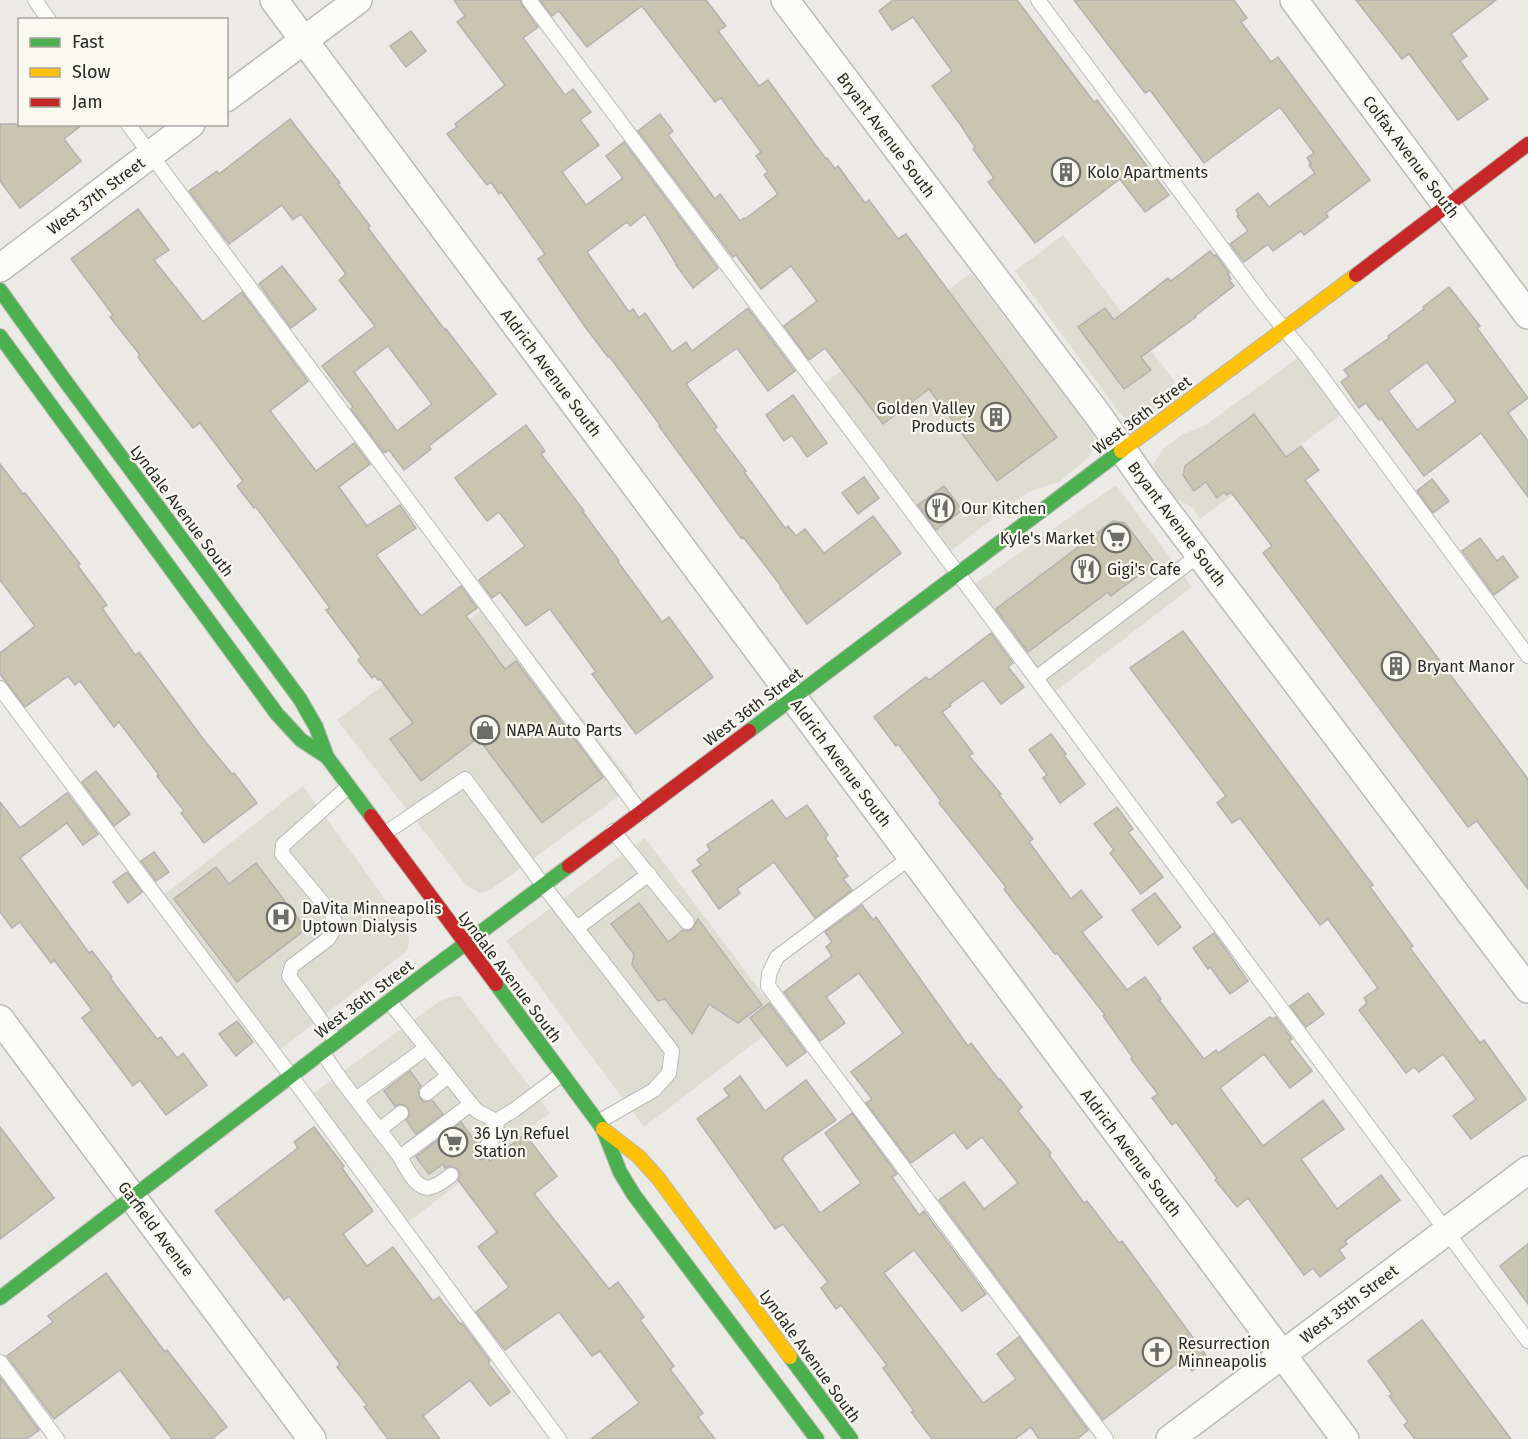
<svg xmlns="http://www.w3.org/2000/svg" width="1528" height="1439" font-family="'Fira Sans',sans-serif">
	<rect width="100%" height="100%" fill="#ebeae5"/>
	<g fill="#deddd2">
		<path d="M1063,235l112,147 -22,33 -18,6 -13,-5 -107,-145z"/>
		<path d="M971,273l122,159 3,14 -8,12 -29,24 -31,10 -80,61 -126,-168z"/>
		<path d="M1299,357l43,57 -142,105 -7,-11 -26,-14 -14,-18 1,-13 9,-14 20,-15 23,-9z"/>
		<path d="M1116,485l76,102 -139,106 -81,-107z"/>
		<path d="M492,602l142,183 -144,105 -10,3 -14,-8 -129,-165z"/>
		<path d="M303,786l101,139 5,11 -1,14 -127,99 -118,-153z"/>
		<path d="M645,838l138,183 -139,106 -138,-186z"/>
		<path d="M460,996l90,117 -143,110 -97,-127 128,-94 13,-5z"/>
	</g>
	<g fill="#c8c5b1" stroke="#b3b2af" stroke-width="1.5" fill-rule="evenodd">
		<path d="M454,0h66l2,5 16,22 -15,11 42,57 8,-6 18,23 -11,8 19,25 -37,27 24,33 37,-27 -17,-22 18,-14 94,126 -25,20 -17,-23h1l-32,-51 -15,12 -3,-4 -40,30 42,60 4,-3 6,9 6,-5 27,39 14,-10 6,9 56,-43 47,63 -27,20 -31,-43 -51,36 31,43 -3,2 32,42 -2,1 41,56 3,-2 8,10 9,-7 19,24 49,-37 28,37 -94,71 -27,-37 1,-1 -38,-49 -2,1 -82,-112 1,-1 -51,-69 -1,1 -22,-29 -48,-69 7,-5 -44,-62 -2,2 -8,-12 -4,3 -40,-51 10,-7 -2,-3 50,-39 -48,-63 8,-6z"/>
		<path d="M540,0h166l20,26 -8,5 41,55 9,-6 58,79 1,-1 8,11 3,-3 27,37 4,-3 29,39 8,-5 151,203 -60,44 -68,-92 -46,35 -58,-76 -16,12 -25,-34 33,-25 -26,-35 -30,23 -25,-34 -3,2 -95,-126 22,-17 13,17 -5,4 47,64 5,-5 20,27 4,-3 1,1 33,-25 -14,-19 4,-3 -12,-16 5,-4 -40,-54 -6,4 -73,-96 -55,41 -28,-36 -7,5z"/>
		<path d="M893,0h124l77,102 3,-2 72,95 -24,17 -25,-33 -85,64 -47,-61 6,-4 -21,-29 2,-2 -13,-20 -30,-41 20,-15 -39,-54 -21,13 -13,-19z"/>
		<path d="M1074,0h160l13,18 -6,4 30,40 7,-5 92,123 -44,33 2,4 -24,18 -3,-4 -28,20 -5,-7 -24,18 -14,-18 18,-13 -11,-15 2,-1 -3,-5 22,-17 11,14 46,-34 -6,-8 2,-1 -4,-6 7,-5 -34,-46 -76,56 -54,-73 -5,3z"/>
		<path d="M1356,0h140l-45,34 16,22 -7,5 28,38 -30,21 -49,-66 -7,5z"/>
		<path d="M411,31l15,20 -20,16 -16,-21z"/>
		<path d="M290,119l50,64 -2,1 32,42 -2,2 77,102 1,-1 50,65 -67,52 2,3 -27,21 -15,-20 -5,3 -33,-44 2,-2 -31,-41 53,-40 -36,-46 7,-6 -45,-60 -8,6 -11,-15 -53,39 -40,-53 28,-20 2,3zM388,346l44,58 -35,27 -43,-59z"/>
		<path d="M0,124h83l-19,15 17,22 -61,47 -20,-27z"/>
		<path d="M138,209l31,41 -15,10 49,62 39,-30 66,89 -38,30 46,60 38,-28 16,21 -31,23 28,39 33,-21 16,23 -40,27 45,61 40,-30 16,22 -11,8 39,53 11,-8 87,116 -61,46 -64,-85 -57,43 -31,-42 23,-16 -33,-44 -2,1 -3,-4 -3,2 -14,-18 3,-3 -35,-47 4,-2 -74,-101 -2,1 -17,-22 6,-5 -43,-58 -7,5 -34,-43 -21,-28 2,-2 -30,-38 3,-2 -42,-56z"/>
		<path d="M1210,251l4,5 2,-1 13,18 -1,1 3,5 -2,1 5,6 -39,30 1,1 -55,40 10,13 -27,19 -46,-62 27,-19 9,12 54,-42 3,3z"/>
		<path d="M282,266l34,43 -25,19 -32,-44z"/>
		<path d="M1449,287l31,39 -3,2 51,70 -20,15 20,28v56l-47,-64 -57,43 -43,-58 -2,2 -13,-17 -7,5 -18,-26 8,-6 -5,-6 45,-32 -1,-2 36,-27 -1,-2zM1427,362l29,39 -39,29 -29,-39z"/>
		<path d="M793,395l34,48 -20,14 -15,-22 -8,6 -18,-26z"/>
		<path d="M1254,414l32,43 15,-11 18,24 -14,10 223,299v110l-51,-68 -9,6 -205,-274 9,-7 -41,-54 -4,3 -3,-3 -7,6 -11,-16 -12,9 -11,-16 2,-9z"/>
		<path d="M526,425l19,26 -4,3 43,57 -1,1 36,49 -1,1 44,60 7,-5 44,60 -77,57 -44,-60 4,-2 -46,-63 -24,17 -26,-34 -8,6 -13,-18 46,-34 -26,-34 -12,9 -32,-43z"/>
		<path d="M0,464l23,30 2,-1 55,71 -2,2 29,39 -5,3 33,47 4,-3 65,88 28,34 2,-1 23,30 -53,40 -23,-30 3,-2 -27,-35 2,-1 -40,-53 -5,5 -34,-46 -5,4 -7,-9 -43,31 -25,-33v-21l35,-27 -35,-46z"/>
		<path d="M864,477l15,21 -21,16 -16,-21z"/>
		<path d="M1432,479l17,22 -16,12 -16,-22z"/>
		<path d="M944,486l18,24 -26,20 -18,-25z"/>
		<path d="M1113,521l12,2 30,40 -44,33 -3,-4 -80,60 -32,-43z"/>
		<path d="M1480,538l17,23 6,-5 15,21 -24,18 -32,-44z"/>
		<path d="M1183,631l190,254 -3,2 43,59 -3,2 70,95 4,-3 42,59 -55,40 -18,-23 23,-17 -33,-45 -24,18 -5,-5 -8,6 -47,-63 8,-7 -3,-5 14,-10 -50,-69 -8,6 -80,-107 -8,5 -15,-20 9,-7 -96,-128z"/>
		<path d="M991,633l22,30 -5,4 16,20 -23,17 -18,-24 -33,24 1,2 -9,6 31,41 -4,3 32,38 -2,1 34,44 -4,3 42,57 10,-9 21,27 -20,15 45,58 18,-13 16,22 -2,1 45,59 12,-9 2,3 52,-36 2,2 4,-2 16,22 -3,2 23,30 -22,17 -26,-34 -44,34 43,58 60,-46 21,29 -43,30 36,50 44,-34 19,25 -55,41 2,3 -8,6 6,8 -25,19 -7,-9 -9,7 -56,-77 -11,9 -22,-27 2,-2 -41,-56 -4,3 -20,-27 6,-4 -27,-35 2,-1 -30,-42 2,-1 -48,-62 -2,1 -42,-53 -9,-12 2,-2 -67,-84 2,-2 -43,-57 -2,2 -22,-29 52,-40 3,3z"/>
		<path d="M1051,734l15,20 -2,1 21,29 -25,19 -17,-25 4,-3 -18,-25z"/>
		<path d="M96,771l34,43 -16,12 -32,-44z"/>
		<path d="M67,793l31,41 -15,11 -16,-22 -47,35 69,95 3,-2 20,26 -2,1 47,61 4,-2 16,21 6,-5 24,32 -41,30 -26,-35 -7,6 -51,-68 10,-8 -38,-50 -3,3 -31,-41 -8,6 -12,-16v-110l20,26z"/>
		<path d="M772,800l14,19 21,-14 21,30 -3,3 13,18 -3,2 13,18 -5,3 9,11 -37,28 -41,-56 -37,27 3,4 -21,16 -27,-38 9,-6 -4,-5 13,-10 -3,-5z"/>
		<path d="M1117,807l16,22 -5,3 35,45 -22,17 -31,-41 4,-3 -20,-26z"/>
		<path d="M154,852l15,20 -13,9 -15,-20z"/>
		<path d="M256,863l50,66 -69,53 -63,-83 42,-32 13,17z"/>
		<path d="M127,872l15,20 -14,11 -15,-21z"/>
		<path d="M1155,893l26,34 -23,18 -26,-35z"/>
		<path d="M639,903l29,39 15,-12 5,1 4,-2 6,-10 64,86 -24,18 -29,-19 -17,30 -27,-35 -7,2 -26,-36 2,-11 -23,-30z"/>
		<path d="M862,905l11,15 3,-3 92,129 3,-3 28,37 1,-1 22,28 -4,4 33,42 -2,2 35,48 3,-2 32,42 3,-2 86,117 -16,13 -9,-12 -80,61 -164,-220 25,-18 20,27 34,-26 -36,-46 -15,12 -13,-17 -43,31 -45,-60 6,-4 -21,-27 52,-39 -44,-60 -33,24 19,26 -25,18 -36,-49 48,-36 -6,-9 6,-5 -7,-10z"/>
		<path d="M1214,933l34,48 -18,13 -20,-27 -2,2 -15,-21z"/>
		<path d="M1308,993l16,21 -18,13 -16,-21z"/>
		<path d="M769,1003l37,49 -19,14 -37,-48z"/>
		<path d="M237,1021l16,21 -17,14 -17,-22z"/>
		<path d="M410,1071l11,15 -3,4 2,8 4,4 8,-2 11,14 -27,20 -10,-14 3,-4 -1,-8 -4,-3 -5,-1 -4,2 -11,-15z"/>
		<path d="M740,1076l25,35 41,-31 30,40 -52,36v1l-2,2 38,54 41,-30 -36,-50 27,-20 45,61 -5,3 27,38 5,-4 62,83 -24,17 -48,-61 -30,23 99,130 33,-24 -19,-25 22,-17 69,93 -11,9h-38l-8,-12 -16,12h-83l-21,-27 3,-1 -31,-43 4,-3 -46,-60 -5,4 -15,-21 7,-6 -45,-58 -8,5 -78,-110 32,-23 -5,-7z"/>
		<path d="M461,1122l16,22 -3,5 1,5 2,4 4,2 7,-2 2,3 35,-27 32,42 -23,18 75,95 9,-7 26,35 -4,3 34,46 -4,3 33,44 -5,4 17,22h-124l48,-36 -39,-52 -8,5 -33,-44 -54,38 -29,-38 33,-25 -31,-40 19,-15 -39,-52 2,-6 -2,-5 -8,-3 -5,2 -2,-4 -14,10 -13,-17z"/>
		<path d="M0,1127l54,71 -54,41z"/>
		<path d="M314,1127l30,39 -2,2 31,43 -30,23 24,32 26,-19 40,54 6,-4 21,27 2,-1 28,38 -2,2 22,29 -20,14 -20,-26 -47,36 17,23h-52l-24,-32 3,-2 -30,-38 3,-3 -51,-68 -5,4 -69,-89 83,-63 -4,-6z"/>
		<path d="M1528,1244v60l-28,-38z"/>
		<path d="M106,1273l59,79 2,-2 60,77 -15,12h-40l-52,-69 -66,49 -47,-63 46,-34 -5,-6z"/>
		<path d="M1422,1320l18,24 71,95h-96l-11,-14 4,-3 -19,-26 3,-2 -24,-33z"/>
		<path d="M0,1377l39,53 -12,9h-27z"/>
	</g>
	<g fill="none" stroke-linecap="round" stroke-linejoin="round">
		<g stroke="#bbbab6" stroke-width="16">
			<g id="lane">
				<path d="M35,0l14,20"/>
				<path d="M529,0l451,603 548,738"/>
				<path d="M1038,0l224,302 45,55 221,299"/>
				<path d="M128,124l513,689"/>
				<path d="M1036,678l163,-123"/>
				<path d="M0,688l291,388 268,363"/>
				<path d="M613,831l74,91"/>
				<path d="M384,834l81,-55 78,106 129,166 -3,22 -15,17 -56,32"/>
				<path d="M911,857l-134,100 -8,17 -1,12 338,453"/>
				<path d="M577,928l72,-54"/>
				<path d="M389,1001l82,103 6,7 19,10 18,-11 48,-36"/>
				<path d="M336,1041l-47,-65 3,-10 36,-27 8,-13 -4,-12 -50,-60 1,-9 65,-58"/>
				<path d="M322,1052l20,29 58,76 71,-53"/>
				<path d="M427,1093l21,-17"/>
				<path d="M356,1099l70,-51"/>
				<path d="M379,1130l22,-17"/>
				<path d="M483,1151l14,-18 -1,-12"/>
				<path d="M400,1157c7,12 18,37 34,29 6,-2 12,-7 17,-11"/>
				<path d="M0,1362l57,77"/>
			</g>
		</g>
		<g stroke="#bbbab6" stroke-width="30">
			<g id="street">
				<path d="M274,0l1071,1439"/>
				<path d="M785,0l313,415 52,74 378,500"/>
				<path d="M1294,0l234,315"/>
				<path d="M226,98l132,-98"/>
				<path d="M0,268l191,-144"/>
				<path d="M0,1019l312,420"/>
				<path d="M1170,1439l358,-269"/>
			</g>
		</g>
		<g stroke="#bbbab6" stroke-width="16">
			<g id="fast">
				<path d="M0,290l66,92 234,317 16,28 11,30"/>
				<path d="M0,336l277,378 24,26 26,17 44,59"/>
				<path d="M749,731l372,-280"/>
				<path d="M496,984l107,145 17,43 14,23 183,244"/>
				<path d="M0,1298l426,-325 143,-107"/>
				<path d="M790,1357l61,82"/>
			</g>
		</g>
		<g stroke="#bbbab6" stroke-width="16">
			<g id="slow">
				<path d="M1121,451l235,-176"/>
				<path d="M603,1129l35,27 20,22 132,179"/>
			</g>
		</g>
		<g stroke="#bbbab6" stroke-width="16">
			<g id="jam">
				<path d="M1356,275l172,-131"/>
				<path d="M371,816l125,168"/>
				<path d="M569,866l180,-135"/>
			</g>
		</g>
		<use href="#lane" stroke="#fcfcfb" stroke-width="14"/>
		<use href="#street" stroke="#fcfcfb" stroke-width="27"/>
		<use href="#fast" stroke="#4caf50" stroke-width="14"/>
		<use href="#slow" stroke="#ffc107" stroke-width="14"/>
		<use href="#jam" stroke="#c62828" stroke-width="14"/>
	</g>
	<defs>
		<g id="building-ring" transform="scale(1.5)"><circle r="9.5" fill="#faf9f0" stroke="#6d6d68" stroke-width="1.5"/><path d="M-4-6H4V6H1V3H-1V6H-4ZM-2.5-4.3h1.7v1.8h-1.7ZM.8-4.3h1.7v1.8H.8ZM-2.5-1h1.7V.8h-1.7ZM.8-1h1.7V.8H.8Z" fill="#6d6d68"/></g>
		<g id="restaurant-ring" transform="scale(1.5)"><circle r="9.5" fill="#faf9f0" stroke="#6d6d68" stroke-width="1.5"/><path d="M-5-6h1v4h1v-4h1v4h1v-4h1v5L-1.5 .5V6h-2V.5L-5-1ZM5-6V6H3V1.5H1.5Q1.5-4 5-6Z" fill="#6d6d68"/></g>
		<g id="supermarket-ring" transform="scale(1.5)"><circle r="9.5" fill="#faf9f0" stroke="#6d6d68" stroke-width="1.5"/><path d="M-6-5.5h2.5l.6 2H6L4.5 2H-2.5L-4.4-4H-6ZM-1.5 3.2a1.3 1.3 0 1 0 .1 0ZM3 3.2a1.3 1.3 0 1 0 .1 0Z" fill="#6d6d68"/></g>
		<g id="shop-ring" transform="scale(1.5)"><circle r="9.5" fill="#faf9f0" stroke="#6d6d68" stroke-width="1.5"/><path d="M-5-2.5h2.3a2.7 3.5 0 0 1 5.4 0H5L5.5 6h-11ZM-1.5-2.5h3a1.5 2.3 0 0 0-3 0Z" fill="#6d6d68"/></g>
		<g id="hospital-ring" transform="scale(1.5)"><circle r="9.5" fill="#faf9f0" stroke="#6d6d68" stroke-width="1.5"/><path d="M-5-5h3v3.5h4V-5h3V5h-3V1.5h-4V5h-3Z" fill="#6d6d68"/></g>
		<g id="church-ring" transform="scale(1.5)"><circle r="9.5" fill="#faf9f0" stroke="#6d6d68" stroke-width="1.5"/><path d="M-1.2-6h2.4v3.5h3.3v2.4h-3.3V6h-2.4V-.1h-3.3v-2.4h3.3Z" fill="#6d6d68"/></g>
	</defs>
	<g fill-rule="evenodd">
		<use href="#building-ring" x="1066" y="172"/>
		<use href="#building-ring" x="996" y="417"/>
		<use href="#restaurant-ring" x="940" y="508"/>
		<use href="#supermarket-ring" x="1116" y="538"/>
		<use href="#restaurant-ring" x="1086" y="569"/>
		<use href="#building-ring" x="1396" y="666"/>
		<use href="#shop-ring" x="485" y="730"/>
		<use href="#hospital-ring" x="281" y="917"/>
		<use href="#supermarket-ring" x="453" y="1142"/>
		<use href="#church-ring" x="1157" y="1352"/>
	</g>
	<g text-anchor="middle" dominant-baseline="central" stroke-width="4.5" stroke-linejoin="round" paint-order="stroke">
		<g font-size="16" fill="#292925" stroke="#faf9f0">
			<text transform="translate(886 135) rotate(53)">Bryant Avenue South</text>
			<text transform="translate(1411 157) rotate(53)">Colfax Avenue South</text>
			<text transform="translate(96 196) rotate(-37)">West 37th Street</text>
			<text transform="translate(551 373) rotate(53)">Aldrich Avenue South</text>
			<text transform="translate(1142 415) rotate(-37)">West 36th Street</text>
			<text transform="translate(182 511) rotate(53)">Lyndale Avenue South</text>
			<text transform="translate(1177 524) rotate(53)">Bryant Avenue South</text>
			<text transform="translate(753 707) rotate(-37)">West 36th Street</text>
			<text transform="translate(841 763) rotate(53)">Aldrich Avenue South</text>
			<text transform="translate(510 977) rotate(53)">Lyndale Avenue South</text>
			<text transform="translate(364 999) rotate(-37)">West 36th Street</text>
			<text transform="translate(1131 1153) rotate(53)">Aldrich Avenue South</text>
			<text transform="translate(156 1229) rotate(53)">Garfield Avenue</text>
			<text transform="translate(1349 1304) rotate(-37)">West 35th Street</text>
			<text transform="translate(810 1356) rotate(54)">Lyndale Avenue South</text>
		</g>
		<g font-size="16" fill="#292925" stroke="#faf9f0" text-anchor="start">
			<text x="1087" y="172">Kolo Apartments</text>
			<text x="975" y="408" text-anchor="end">Golden Valley<tspan x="975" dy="18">Products</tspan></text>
			<text x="961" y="508">Our Kitchen</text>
			<text x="1095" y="538" text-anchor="end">Kyle's Market</text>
			<text x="1107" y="569">Gigi's Cafe</text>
			<text x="1417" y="666">Bryant Manor</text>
			<text x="506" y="730">NAPA Auto Parts</text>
			<text x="302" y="908">DaVita Minneapolis<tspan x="302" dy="18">Uptown Dialysis</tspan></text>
			<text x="474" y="1133">36 Lyn Refuel<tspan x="474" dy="18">Station</tspan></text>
			<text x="1178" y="1343">Resurrection<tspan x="1178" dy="18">Minneapolis</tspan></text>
		</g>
	</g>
	<rect x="18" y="18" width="210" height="108" fill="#faf9f0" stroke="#a6a69f" stroke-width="1.5"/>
	<rect x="30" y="38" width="30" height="9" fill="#4caf50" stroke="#a6a69f" stroke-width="1.5"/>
	<text x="72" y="48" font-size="18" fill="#292925">Fast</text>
	<rect x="30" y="68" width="30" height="9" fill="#ffc107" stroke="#a6a69f" stroke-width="1.5"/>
	<text x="72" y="78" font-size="18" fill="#292925">Slow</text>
	<rect x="30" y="98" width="30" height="9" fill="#c62828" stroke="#a6a69f" stroke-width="1.5"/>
	<text x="72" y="108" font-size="18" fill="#292925">Jam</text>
</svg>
